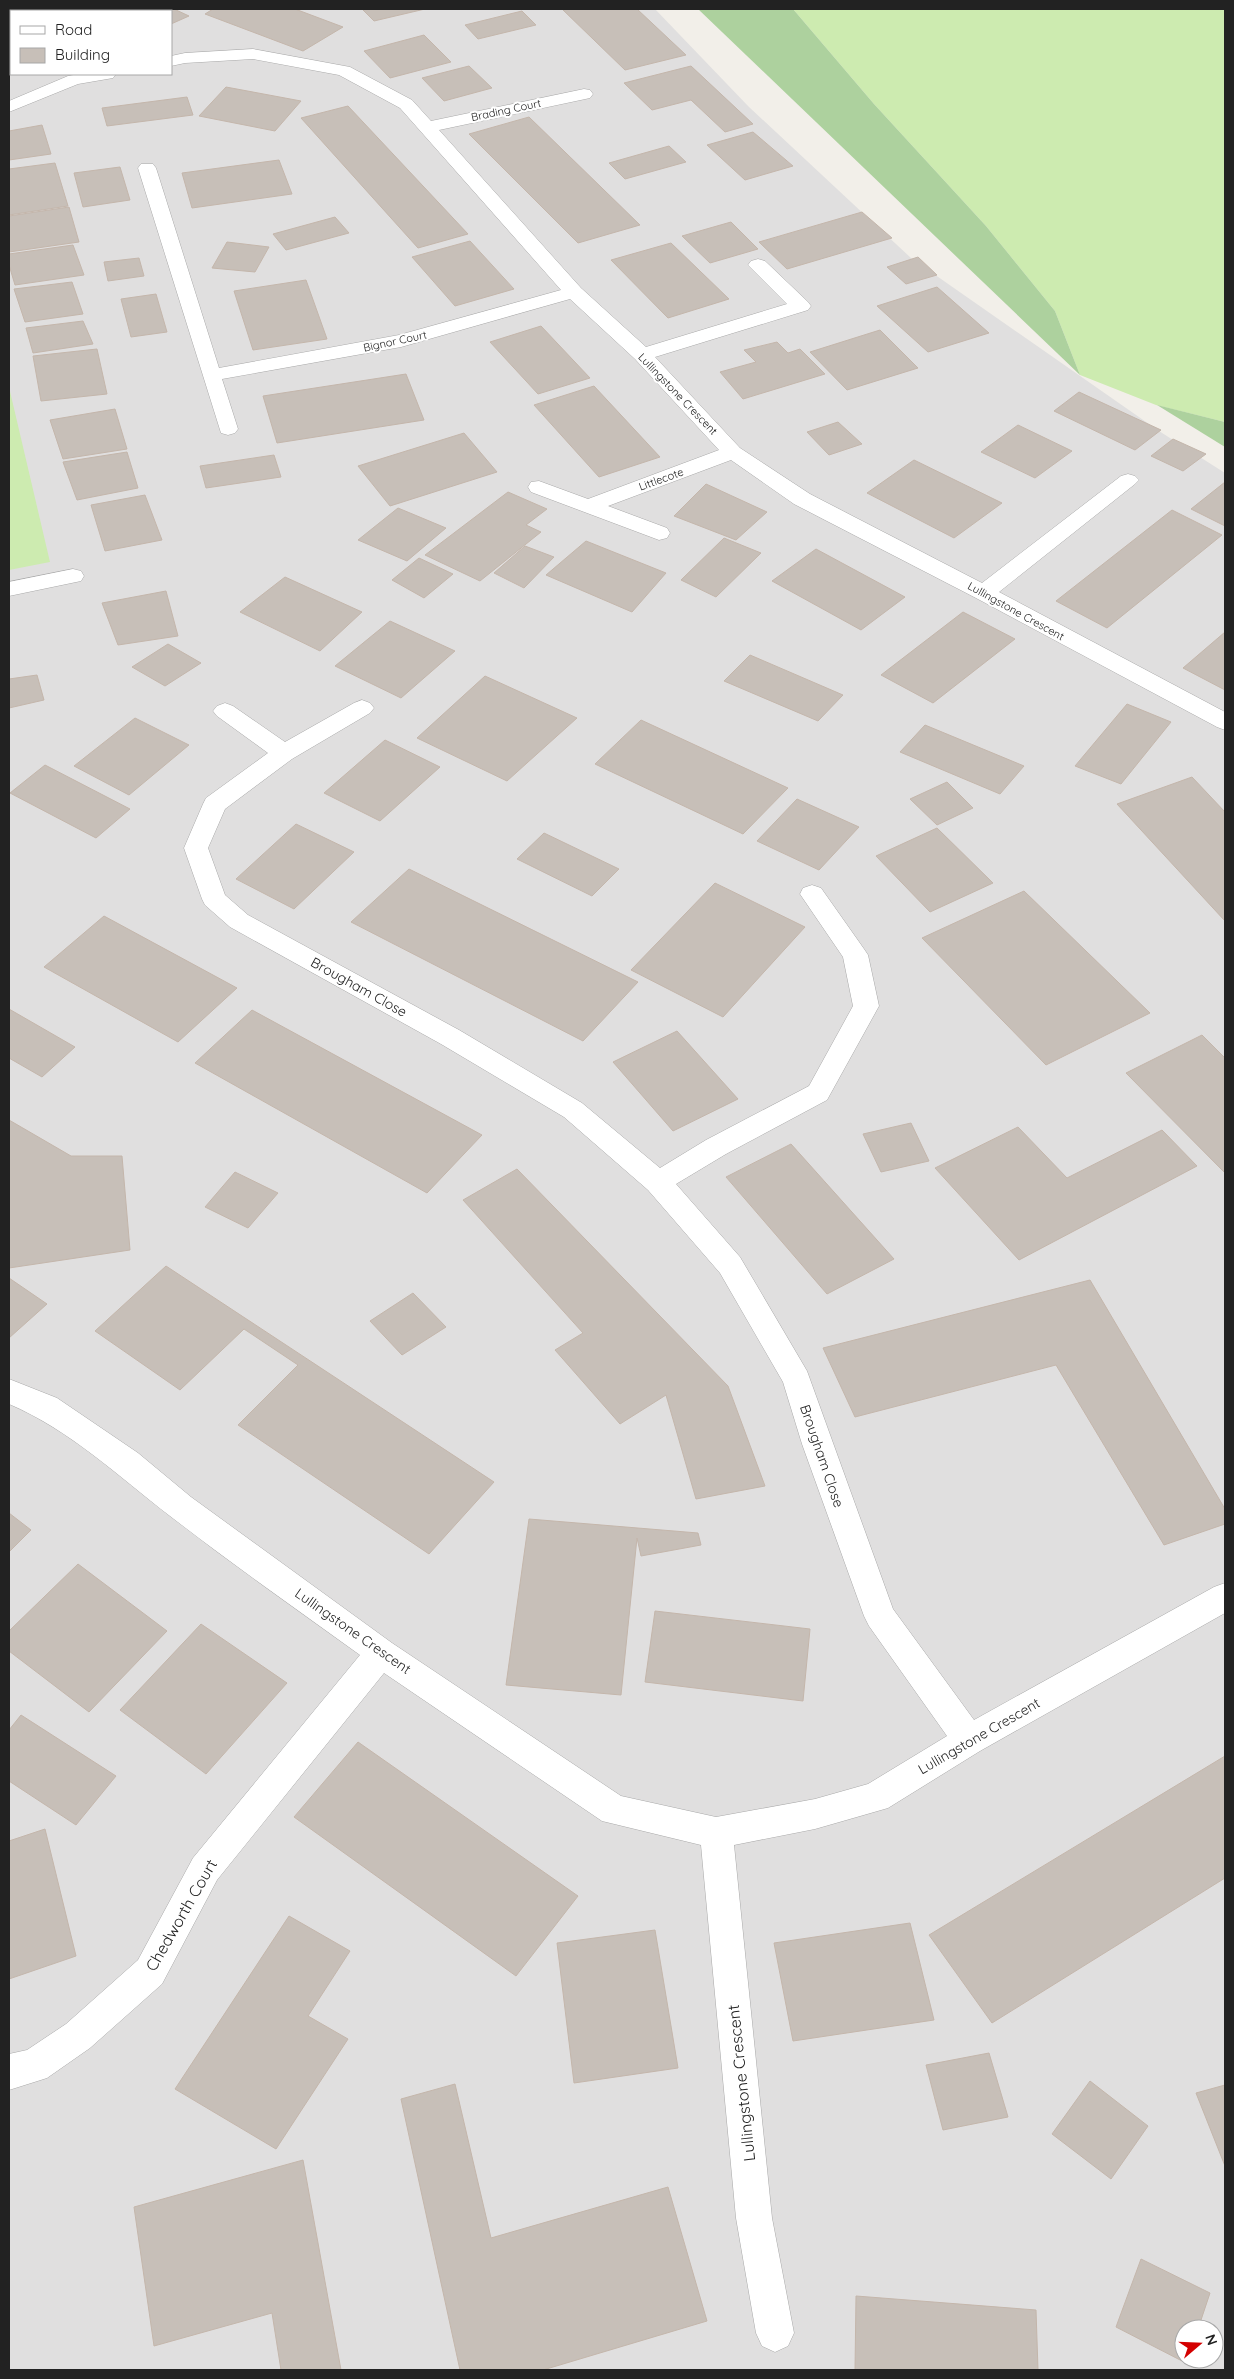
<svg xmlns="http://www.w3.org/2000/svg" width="1234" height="2379" font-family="Quicksand,sans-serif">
	<rect width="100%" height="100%" fill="#f2efe9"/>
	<path fill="#e0dfdf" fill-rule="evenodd" d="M9,9h646l94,98 162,151 248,173 66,42v1897h-1216zM11,11h160v63h-160zM1184,2329h30v30h-30z"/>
	<g fill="#cdebb0">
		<path d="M793,9h432v413l-69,-17 -76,-30 -25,-64 -69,-85 -112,-122z"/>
		<path d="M9,387l41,175 -41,8z"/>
	</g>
	<g fill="#add19e">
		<path d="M698,9h95l81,95 112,122 69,85 25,64z"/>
		<path d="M1157,405l68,17v25z"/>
	</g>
	<g fill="#c7bfb8" stroke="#c4b6ab">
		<path d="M98,9h76l15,7 -18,8v-13l-77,-1z"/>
		<path d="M213,9h82l48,18 -40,24 -98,-37z"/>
		<path d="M362,9h63l-51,12z"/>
		<path d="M562,9h75l49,46 -61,15z"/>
		<path d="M522,11l14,14 -58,14 -13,-14z"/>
		<path d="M424,35l27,27 -61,16 -26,-27z"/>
		<path d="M469,66l23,22 -48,13 -22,-23z"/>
		<path d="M691,66l62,58 -28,8 -34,-32 -39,10 -28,-27z"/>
		<path d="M226,87l75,14 -26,30 -76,-15z"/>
		<path d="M187,97l6,18 -86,11 -5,-18z"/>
		<path d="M348,106l120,128 -50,14 -117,-130z"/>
		<path d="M529,117l111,108 -62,18 -109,-109z"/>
		<path d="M42,125l9,29 -42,6v-29z"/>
		<path d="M753,132l40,34 -48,14 -38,-35z"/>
		<path d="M669,146l17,16 -61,17 -16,-16z"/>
		<path d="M279,160l13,34 -100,14 -10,-35z"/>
		<path d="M55,163l13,43 -59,9v-46z"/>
		<path d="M120,167l10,33 -47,7 -9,-34z"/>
		<path d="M69,207l10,35 -70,10v-36z"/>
		<path d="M862,212l30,26 -105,31 -28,-27z"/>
		<path d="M335,217l14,16 -63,17 -13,-16z"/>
		<path d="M731,222l27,27 -48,14 -28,-27z"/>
		<path d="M470,241l44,48 -59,17 -43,-49z"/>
		<path d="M227,242l42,5 -14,25 -43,-4z"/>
		<path d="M671,243l58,56 -61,19 -57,-58z"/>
		<path d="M73,245l11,30 -69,10 -6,-20v-11z"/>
		<path d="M918,257l19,18 -31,9 -19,-17z"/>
		<path d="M139,258l5,18 -36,5 -4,-19z"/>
		<path d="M306,280l21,59 -74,11 -19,-59z"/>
		<path d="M72,282l11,32 -58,8 -11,-33z"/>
		<path d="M937,287l52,46 -61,19 -51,-46z"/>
		<path d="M156,294l11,38 -36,5 -10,-38z"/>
		<path d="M83,321l10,23 -60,9 -7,-25z"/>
		<path d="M541,326l49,52 -52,16 -48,-52z"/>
		<path d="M880,330l38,38 -71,22 -37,-38z"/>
		<path d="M777,342l11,11 12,-4 25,25 -82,25 -23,-27 36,-10 -12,-12z"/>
		<path d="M97,349l10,45 -66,7 -8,-45z"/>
		<path d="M406,374l18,46 -147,23 -14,-47z"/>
		<path d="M594,386l66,71 -61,20 -65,-72z"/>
		<path d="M1079,392l82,38 -26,20 -81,-39z"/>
		<path d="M115,409l12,40 -64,10 -13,-39z"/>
		<path d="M838,422l24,22 -33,11 -22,-23z"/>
		<path d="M1018,425l54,26 -37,27 -54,-26z"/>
		<path d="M464,433l33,39 -107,34 -32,-40z"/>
		<path d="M1173,439l33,15 -23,17 -32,-15z"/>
		<path d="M127,452l11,36 -61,12 -14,-38z"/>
		<path d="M274,455l7,22 -75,11 -6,-22z"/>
		<path d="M914,460l88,43 -48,35 -87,-45z"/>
		<path d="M1225,482v44l-34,-17z"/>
		<path d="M706,484l61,28 -31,28 -62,-24z"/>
		<path d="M508,492l39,17 -21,16 15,7 -61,49 -55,-26z"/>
		<path d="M145,495l17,45 -57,11 -14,-46z"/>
		<path d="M398,508l48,20 -39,33 -49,-21z"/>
		<path d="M1172,510l50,25 -115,93 -51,-27z"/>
		<path d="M724,538l37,15 -45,44 -35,-17z"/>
		<path d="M586,541l80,32 -34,39 -86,-37z"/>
		<path d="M525,546l29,11 -30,31 -30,-15z"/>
		<path d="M816,549l89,48 -44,33 -89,-49z"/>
		<path d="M419,558l34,16 -29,24 -32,-18z"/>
		<path d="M285,577l77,35 -42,39 -80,-39z"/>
		<path d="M166,591l12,45 -60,9 -16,-42z"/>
		<path d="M963,612l52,27 -82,64 -52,-28z"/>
		<path d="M390,621l65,30 -54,47 -66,-32z"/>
		<path d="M1225,632v58l-42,-22z"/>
		<path d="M168,644l33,19 -36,23 -33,-19z"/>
		<path d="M750,655l93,40 -25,26 -94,-40z"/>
		<path d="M37,675l7,25 -35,8v-29z"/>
		<path d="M485,676l92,42 -70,63 -90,-43z"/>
		<path d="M1127,704l44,18 -50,62 -46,-18z"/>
		<path d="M135,718l54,27 -60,50 -55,-29z"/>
		<path d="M641,720l147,68 -45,46 -148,-70z"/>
		<path d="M925,725l99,41 -24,28 -100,-42z"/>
		<path d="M385,740l55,27 -60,54 -56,-28z"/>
		<path d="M45,765l85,44 -34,29 -86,-45z"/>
		<path d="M1192,777l33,35v109l-108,-117z"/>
		<path d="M947,782l26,26 -36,17 -27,-26z"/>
		<path d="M797,799l62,28 -40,43 -62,-29z"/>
		<path d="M296,824l58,28 -60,57 -58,-30z"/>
		<path d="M937,828l56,55 -63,29 -54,-56z"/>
		<path d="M544,833l75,36 -27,27 -75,-37z"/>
		<path d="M409,869l229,113 -55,59 -232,-119z"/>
		<path d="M715,883l90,44 -82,90 -92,-47z"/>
		<path d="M1024,891l126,122 -104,52 -124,-127z"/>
		<path d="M104,916l133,72 -59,54 -134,-75z"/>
		<path d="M9,1009l66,38 -33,30 -33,-19z"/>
		<path d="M252,1010l230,125 -55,58 -232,-130z"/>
		<path d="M677,1031l61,68 -65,32 -60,-69z"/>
		<path d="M1202,1035l23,23v115l-99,-100z"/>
		<path d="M9,1120l62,36h51l8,94 -121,18z"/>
		<path d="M911,1123l18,38 -48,11 -18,-38z"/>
		<path d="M1018,1127l49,51 95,-48 35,36 -178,94 -84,-92z"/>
		<path d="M791,1144l103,115 -67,35 -101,-117z"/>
		<path d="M517,1169l211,217 37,100 -69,13 -30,-104 -46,29 -65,-74 28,-17 -120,-133z"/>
		<path d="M235,1172l43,21 -30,35 -43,-21z"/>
		<path d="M166,1266l328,216 -65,72 -191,-129 60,-60 -54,-36 -64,61 -85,-59z"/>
		<path d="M9,1278l38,26 -38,34z"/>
		<path d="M1090,1280l135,229v15l-61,21 -108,-180 -201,52 -32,-69z"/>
		<path d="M413,1293l33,34 -44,28 -32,-34z"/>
		<path d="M9,1513l22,17 -22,22z"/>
		<path d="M529,1519l169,14 3,12 -60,11 -4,-18 -16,157 -115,-10z"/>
		<path d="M78,1564l89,67 -78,81 -80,-61v-20z"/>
		<path d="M655,1611l155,18 -7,72 -158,-19z"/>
		<path d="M201,1624l86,59 -81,91 -86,-64z"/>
		<path d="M21,1715l95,61 -40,49 -67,-44v-51z"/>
		<path d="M358,1742l220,154 -62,80 -222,-159z"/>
		<path d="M1225,1756v122l-233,145 -63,-88z"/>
		<path d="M45,1829l31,127 -67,23v-138z"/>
		<path d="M289,1916l61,35 -42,65 40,23 -72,110 -101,-60z"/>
		<path d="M910,1923l24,97 -141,21 -19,-98z"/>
		<path d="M655,1930l23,138 -104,15 -17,-140z"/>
		<path d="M989,2053l19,64 -65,13 -17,-65z"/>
		<path d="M1090,2081l58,45 -37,53 -59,-45z"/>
		<path d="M455,2084l36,154 177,-51 39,134 -164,49h-83l-59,-271z"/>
		<path d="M1225,2085v81l-29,-73z"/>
		<path d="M303,2160l38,210h-60l-9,-57 -118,33 -20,-139z"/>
		<path d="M1141,2259l69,34 -12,36h-14v30h4l-2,4 -70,-36z"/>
		<path d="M856,2296l180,14 2,60h-183z"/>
	</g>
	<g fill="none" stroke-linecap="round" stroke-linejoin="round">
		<g stroke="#a9a9a9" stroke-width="1">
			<g id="minor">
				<path d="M25,9h19l1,2h-19z"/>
				<path d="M253,49l97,18 62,33 19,21 153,-32 6,1 3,4 -3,4 -151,32 142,158 65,59 141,-43 -39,-39 3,-4 7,-2 7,2 43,41 3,4 -3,4 -153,47 85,91 70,46 172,89 139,-107 7,-2 7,2 4,4 -4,4 -136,108 226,120v18l-8,-3 -241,-129 -182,-94 -63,-44 -123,46 59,22 3,5 -3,5 -8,2 -128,-48 -3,-5 3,-5 8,-1 49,18 131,-49 -84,-91 -65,-60 -169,48 -179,32 16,50 -3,4 -7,2 -7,-2 -83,-265 3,-4h12l3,4 63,200 180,-33 162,-45 -161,-182 -61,-33 -86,-16 -68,4 -14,3v-10l14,-3z"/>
				<path d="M79,74h37l-3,4 -35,6 -69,28v-11l59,-25z"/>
				<path d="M73,569l8,2 3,5 -3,5 -72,15v-14z"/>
				<path d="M362,700l8,3 4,5 -4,5 -78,46 -67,50 -17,39 17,47 23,20 211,115 123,73 78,65 46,-28 103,-54 44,-80 -10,-49 -43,-63 3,-6 9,-3 9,3 43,61 4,6 11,51 -52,94 -101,54 -50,30 64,73 67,114 86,238 81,111 240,-133 11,-4v30l-245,138 -92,57 -73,21 -81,16 38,373 22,115 -6,13 -13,6 -13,-6 -6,-13 -20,-115 -35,-373 -99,-24 -218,-148 -167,207 -55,104 -72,64 -43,30 -38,12v-36l18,-4 39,-26 72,-64 55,-102 167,-203c-64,-46 -128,-91 -190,-139 -52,-40 -100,-86 -161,-112v-25l48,19 81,55 53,44 201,146 229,153 95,21 99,-18 53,-15 79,-48 -78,-110 -5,-10 -62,-172 -19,-62 -63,-109 -72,-83 -84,-73 -123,-73 -211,-117 -25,-22 -3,-6 -18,-51 19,-44 3,-6 62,-45 -51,-37 -4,-5 4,-5 8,-3 8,3 52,36 69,-39z"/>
			</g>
		</g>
		<use href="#minor" fill="#fff" fill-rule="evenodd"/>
	</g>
	<g text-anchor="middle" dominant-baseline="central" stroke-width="4" stroke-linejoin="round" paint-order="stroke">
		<g font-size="11" fill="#222" stroke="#fff">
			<text transform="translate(506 110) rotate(-12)">Brading Court</text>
			<text transform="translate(395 341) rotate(-12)">Bignor Court</text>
			<text transform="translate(678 394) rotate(46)">Lullingstone Crescent</text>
			<text transform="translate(661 479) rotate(-20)">Littlecote</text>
			<text transform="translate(1016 611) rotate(29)">Lullingstone Crescent</text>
		</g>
		<g font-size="14" fill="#222" stroke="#fff">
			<text transform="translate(359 987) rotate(29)">Brougham Close</text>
			<text transform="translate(822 1456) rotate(71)">Brougham Close</text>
			<text transform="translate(353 1631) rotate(35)">Lullingstone Crescent</text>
			<text transform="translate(979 1736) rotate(-30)">Lullingstone Crescent</text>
		</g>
		<g font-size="16" fill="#222" stroke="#fff">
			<text transform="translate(181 1915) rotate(-60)">Chedworth Court</text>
			<text transform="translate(741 2083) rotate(-96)">Lullingstone Crescent</text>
		</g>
	</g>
	<rect width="1234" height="2379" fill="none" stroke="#222222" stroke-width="20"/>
	<rect x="10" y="10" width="162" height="65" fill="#ffffff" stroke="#a7a7a7"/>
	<rect x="20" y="26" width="25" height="8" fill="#ffffff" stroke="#a7a7a7"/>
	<text x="55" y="35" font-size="15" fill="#222222">Road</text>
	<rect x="20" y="48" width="25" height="15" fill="#c7bfb8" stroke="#a7a7a7"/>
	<text x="55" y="60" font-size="15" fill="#222222">Building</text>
	<g transform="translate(1199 2344) rotate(71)"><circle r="24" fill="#ffffff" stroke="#a7a7a7"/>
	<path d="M0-4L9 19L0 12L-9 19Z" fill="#d40000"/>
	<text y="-8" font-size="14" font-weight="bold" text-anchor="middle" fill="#222222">N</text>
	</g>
</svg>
